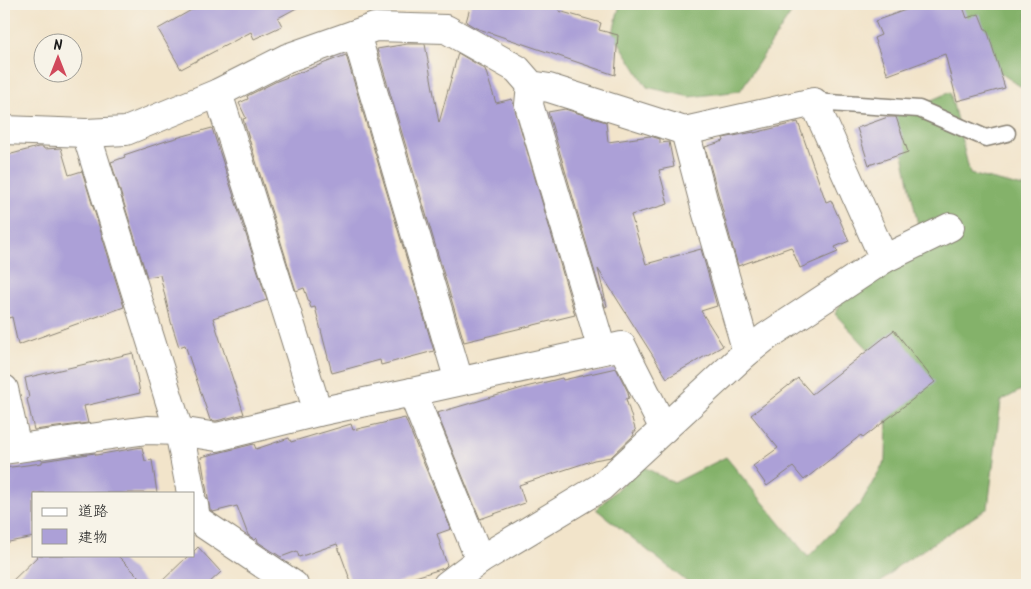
<svg xmlns="http://www.w3.org/2000/svg" width="1031" height="589" font-family="Kalam,'Klee One',sans-serif">
	<rect width="100%" height="100%" fill="#f7f3e8"/>
	<filter id="ink" filterUnits="userSpaceOnUse"><feTurbulence type="fractalNoise" baseFrequency=".02" numOctaves="2"/><feDisplacementMap in="SourceGraphic" scale="10" xChannelSelector="R" yChannelSelector="G"/><feConvolveMatrix kernelMatrix="1 2 1 2 8 2 1 2 1" color-interpolation-filters="sRGB"/></filter>
	<filter id="wash" filterUnits="userSpaceOnUse"><feTurbulence type="fractalNoise" baseFrequency=".0096" numOctaves="4" result="noise"/><feDisplacementMap in="SourceGraphic" scale="20" xChannelSelector="R" yChannelSelector="G"/><feGaussianBlur stdDeviation="1.12" result="paint"/><feColorMatrix in="noise" values="0 0 0 0 0 0 0 0 0 0 0 0 0 0 0 0 0 1.4 0 .05"/><feComposite in="paint" operator="in"/></filter>
	<g filter="url(#wash)">
		<rect width="100%" height="100%" fill="#f2e4ca"/>
		<g fill="#84b26b" stroke="#506744">
			<path d="M620,4h177l-57,87 -50,6 -43,-10 -34,-54z"/>
			<path d="M957,4h70v87l-63,-43z"/>
			<path d="M950,92l20,82 57,14v199l-26,14 -13,107 -90,58 -20,19h-187l-95,-76 46,-43 32,17 52,-26 82,100 53,-54 25,-44 2,-89 -53,-56 17,-30 66,-59 -23,-109z"/>
		</g>
		<g id="blocks">
			<g fill="#aca0d7">
				<path d="M202,4h102l-26,14 4,8 -28,13 -3,-7 -70,37 -23,-40z"/>
				<path d="M471,4h91l-3,7 42,12 -2,7 19,5 -3,40 -139,-47 -10,-6z"/>
				<path d="M922,4h40l5,14 12,-4 6,15h2l18,59 -48,13 -12,-47 -57,21 -14,-37 7,-3 -6,-14z"/>
				<path d="M407,44h18l14,79 19,-70 27,16 11,34 16,-4 63,216 -111,27 -87,-293z"/>
				<path d="M346,55l88,296 -53,14 -1,-5 -48,13 -17,-66 -4,1 -7,-20 -8,3 -53,-172 3,-1 -7,-15 9,-4 -1,-3 30,-15z"/>
				<path d="M565,109l41,13 2,20 42,-6 10,3v4l9,-1 5,25 -15,3 9,34 -37,11 15,49 55,-15 16,57 -16,5 22,35 -56,32 -69,-109 9,37 -2,1 -57,-195z"/>
				<path d="M888,117h8l12,35 -39,13 -12,-37z"/>
				<path d="M798,122l28,80 5,-2 18,41 -14,6 3,5 -38,16 -9,-21 -53,19 -33,-119 19,-6 -1,-3 31,-6v1z"/>
				<path d="M212,128l55,172 -54,18 31,96 -28,7 -6,-1 -25,-75 -6,2 -8,-25 -11,-47 -13,2 -36,-115 14,-5 -1,-2 45,-15z"/>
				<path d="M38,147h5l1,2 17,-1 8,27 13,-4 42,136 -106,38 -6,-28 -8,2v-163z"/>
				<path d="M894,330l41,52 -72,56 -2,-3 -57,45 -11,-13 -26,19 -14,-20 25,-18 -27,-33 47,-37 14,16z"/>
				<path d="M133,353l7,40 -56,13 4,17 -54,7 -7,-31 2,-1 -4,-20z"/>
				<path d="M616,368l12,24 1,6 -3,1 10,33h-3l1,3 -23,22 -17,3 -75,25 6,18 -45,16 -43,-106 89,-26 36,-9 1,2z"/>
				<path d="M405,418l46,111 -14,5 10,31 -3,3 -54,17h-38l-15,-41 -38,13 -2,-6 -16,6 -23,-15 -1,-4 -2,2 -7,-5 -11,-29 -24,6 -3,-2 -9,-53 53,-13 2,5 33,-11 2,4 60,-18 2,6z"/>
				<path d="M142,447l3,14 7,-1 5,33h-123v44l-30,6v-75l38,-5v-2l53,-8 1,2z"/>
				<path d="M198,547l23,25 -14,13h-49l31,-30h5v-4z"/>
				<path d="M39,555h78l30,30h-139z"/>
			</g>
		</g>
	</g>
	<g filter="url(#ink)">
		<use href="#blocks" fill-opacity="0" stroke="#878073" stroke-width="1"/>
		<g fill="none" stroke-linecap="round" stroke-linejoin="round">
			<g stroke="#878073" stroke-width="19">
				<path id="lane" d="M814,102l105,7 67,29 21,-5"/>
			</g>
			<g stroke="#878073" stroke-width="30">
				<g id="street">
					<path d="M356,34l103,347"/>
					<path d="M531,85l-2,20 73,245"/>
					<path d="M218,93l100,319"/>
					<path d="M4,130l82,3 40,-2 92,-38 69,-35 88,-31 71,2 71,40 14,16 18,3 136,43 129,-29 70,157 -118,78 -19,15 -146,135 -121,73 -33,25"/>
					<path d="M685,131l20,76 42,145"/>
					<path d="M86,133l93,298 12,62"/>
					<path d="M884,259l66,-32"/>
					<path d="M4,389l13,59"/>
					<path d="M412,392l68,168"/>
					<path d="M4,450l143,-20 32,1 38,6 101,-25 94,-20 210,-46 42,83"/>
					<path d="M194,505l2,14 98,66"/>
				</g>
			</g>
			<use href="#lane" stroke="#fff" stroke-width="16"/>
			<use href="#street" stroke="#fff" stroke-width="28"/>
		</g>
	</g>
	<rect width="1031" height="589" fill="none" stroke="#f7f3e8" stroke-width="20"/>
	<rect x="32" y="492" width="162" height="65" fill="#f7f3e8" stroke="#9f9d96"/>
	<rect x="42" y="508" width="25" height="8" fill="#ffffff" stroke="#9f9d96"/>
	<text x="78" y="516" font-size="15" fill="#1c1c1c">道路</text>
	<rect x="42" y="529" width="25" height="15" fill="#aca0d7" stroke="#9f9d96"/>
	<text x="78" y="542" font-size="15" fill="#1c1c1c">建物</text>
	<g transform="translate(58 58)"><circle r="24" fill="#f7f3e8" stroke="#9f9d96"/>
	<path d="M0-4L9 19L0 12L-9 19Z" fill="#d1495b"/>
	<text y="-8" font-size="14" font-weight="bold" text-anchor="middle" fill="#1c1c1c">N</text>
	</g>
</svg>
